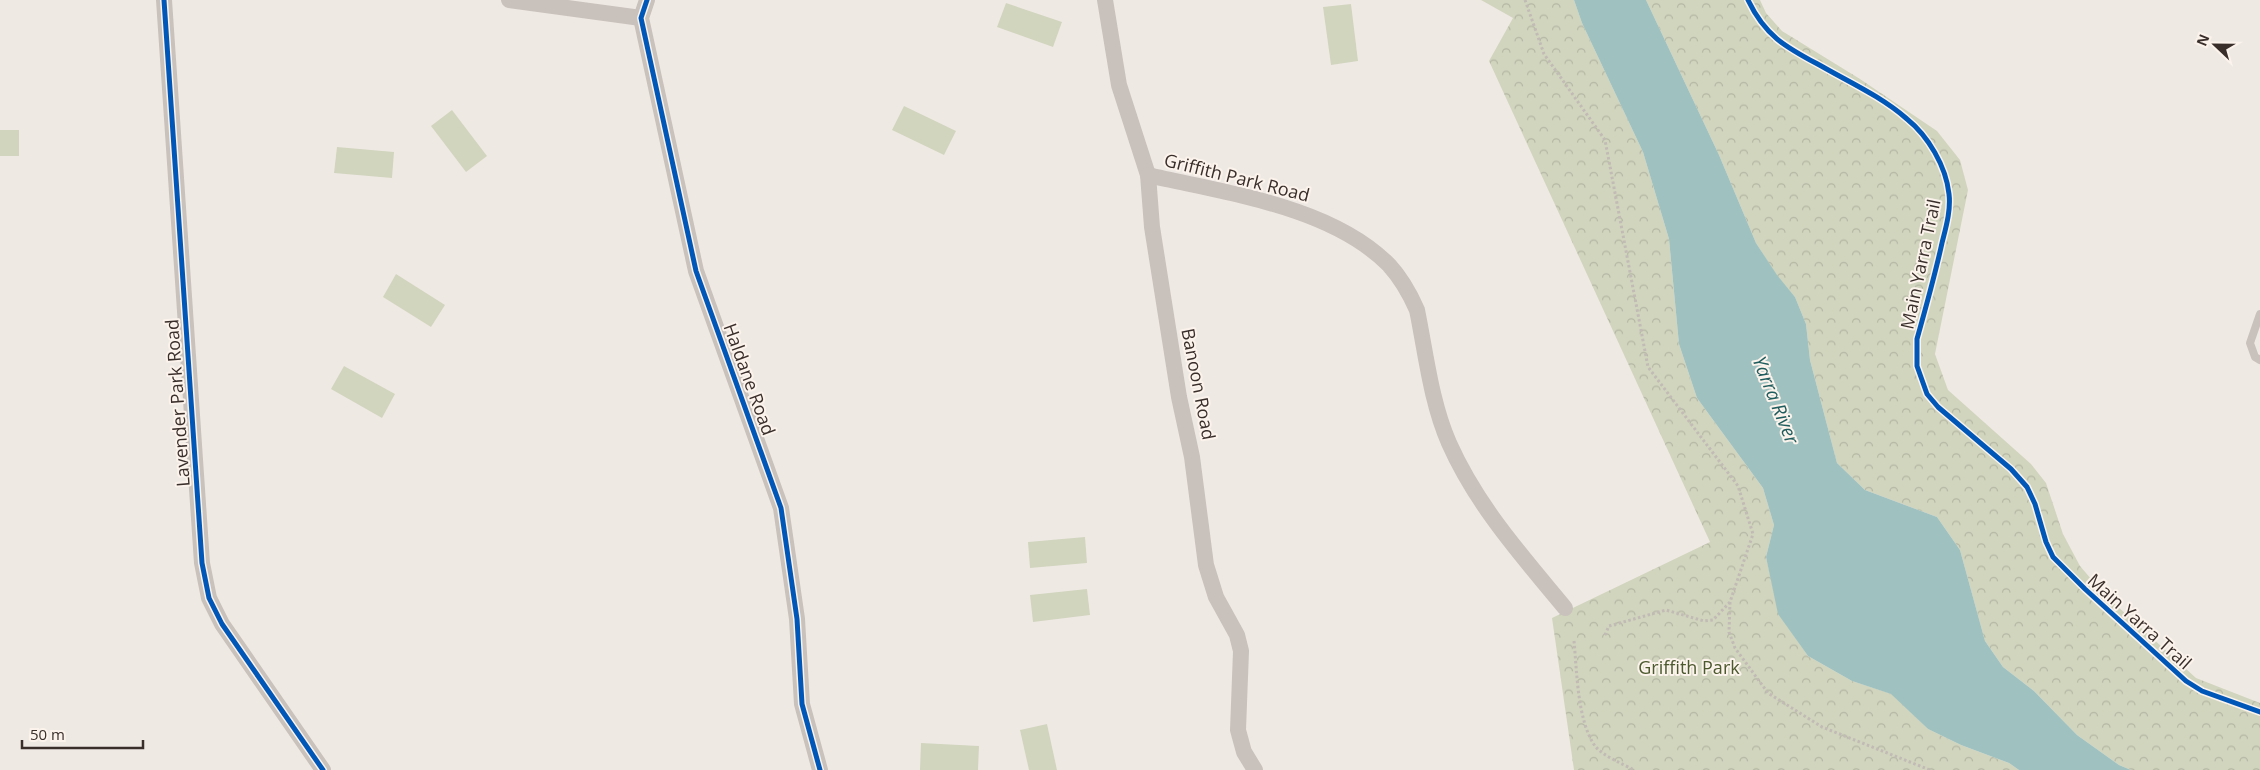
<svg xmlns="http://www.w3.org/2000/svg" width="2260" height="770" font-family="'Open Sans',sans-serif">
	<defs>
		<pattern id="forest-crowns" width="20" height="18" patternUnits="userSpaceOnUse" patternTransform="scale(1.25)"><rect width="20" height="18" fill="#d1d5be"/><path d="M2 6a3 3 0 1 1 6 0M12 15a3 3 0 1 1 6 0" fill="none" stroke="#b4b7a3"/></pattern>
	</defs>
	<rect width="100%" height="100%" fill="#efe9e4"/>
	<g fill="url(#forest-crowns)">
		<path d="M1481,0h93l8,23 61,129 26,87 10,105 18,54 66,90 11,37 -8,32 13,57 29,42 44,25 40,13 36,35 33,16 48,18 10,7h-445l-22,-152 158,-76 -221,-481 24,-43z"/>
		<path d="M1646,0h114l6,13 16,18 78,48 77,52 23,29 8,30 -33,164 13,36 83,74 15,19 17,51 17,32 24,28 92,84 64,25v67h-129l-12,-5 -42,-30 -43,-44 -31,-24 -18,-26 -25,-91 -23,-33 -72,-27 -28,-27 -27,-103 -4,-36 -11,-27 -18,-21 -21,-33 -37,-88z"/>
	</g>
	<g fill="#d1d5be">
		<path d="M1006,3l56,19 -9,25 -56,-20z"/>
		<path d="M1351,4l7,57 -27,4 -8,-58z"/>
		<path d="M904,106l52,25 -12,24 -52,-25z"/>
		<path d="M452,110l35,46 -21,16 -35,-46z"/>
		<rect x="0" y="130" width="19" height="26"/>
		<path d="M337,147l57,5 -2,26 -58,-5z"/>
		<path d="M396,274l49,31 -14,22 -48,-30z"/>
		<path d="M344,366l51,28 -13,24 -51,-29z"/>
		<path d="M1085,537l2,26 -57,5 -2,-26z"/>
		<path d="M1087,589l3,26 -57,7 -3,-27z"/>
		<path d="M1047,724l10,46h-28l-9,-40z"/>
		<path d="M921,743l58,3 -1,24h-58z"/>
	</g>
	<path fill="#9fc2c1" d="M1574,0h72l73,155 37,88 21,32 18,22 11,27 4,36 27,103 28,27 72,27 23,33 25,91 18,26 31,24 43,44 42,30 12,5h-112l-10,-7 -48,-18 -33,-16 -37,-35 -39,-13 -44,-25 -30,-42 -12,-57 8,-32 -11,-37 -66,-90 -18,-54 -10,-105 -26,-87 -61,-129z"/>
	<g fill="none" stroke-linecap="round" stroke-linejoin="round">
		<g stroke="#c1bab5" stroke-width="3" stroke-dasharray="2.5 2.5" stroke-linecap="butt">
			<path d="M1525,0l19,54 61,86 43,227 90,119 15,48 -23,68 -17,18 -9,1 -38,-11 -57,16 -5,11"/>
			<path d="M1730,602l-1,30 6,16 33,45 54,34 108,43"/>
			<path d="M1574,641c3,30 3,79 21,105 8,10 28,18 39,24"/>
		</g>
		<path stroke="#c9c1bc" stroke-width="8" d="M2260,314l-10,29 5,14 5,3"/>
		<g stroke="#c9c1bc" stroke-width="16">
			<path d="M164,0l38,563 7,35 13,26 101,146"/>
			<path d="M509,0l132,18"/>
			<path d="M647,0l-6,18 55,253 85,237 16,111 5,85 18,66"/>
			<path d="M1105,0l14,85 29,90 4,52 27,170 13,60 14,108 10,32 21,38 4,16 -3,79 6,22 11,18"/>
			<path d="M1148,175c77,18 183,31 241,90 12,13 21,29 28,45 9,44 14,92 32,133 28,63 73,113 116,165"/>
		</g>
		<g stroke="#fbf3ec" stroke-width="8">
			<g id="cycleway">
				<path d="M164,0l38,563 7,35 13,26 101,146"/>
				<path d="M647,0l-6,18 55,253 85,237 16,111 5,85 18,66"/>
				<path d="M1748,0c18,38 40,48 75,67 28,16 59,30 84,52 21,17 39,47 42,75 2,16 -3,33 -7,49 -7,32 -16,64 -25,96v27l10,28 11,13 73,62 16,18 8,17 11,38 7,15 32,32 101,92 16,10 58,21"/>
			</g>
		</g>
		<use href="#cycleway" stroke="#0057b8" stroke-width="5"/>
	</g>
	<g text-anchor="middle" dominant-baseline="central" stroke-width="4" stroke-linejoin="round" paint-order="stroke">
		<g font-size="18" fill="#3a2e2a" stroke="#fbf3ec">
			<text transform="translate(1237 177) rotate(14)">Griffith Park Road</text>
			<text transform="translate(1920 264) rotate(-78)">Main Yarra Trail</text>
			<text transform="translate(750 379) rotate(70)">Haldane Road</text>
			<text transform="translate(1199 384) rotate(79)">Banoon Road</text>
			<text transform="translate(177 403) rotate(-94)">Lavender Park Road</text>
			<text transform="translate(2140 621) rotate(42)">Main Yarra Trail</text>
		</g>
		<g font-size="18" fill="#4b592d" stroke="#fbf3ec">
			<text x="1689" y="667">Griffith Park</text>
		</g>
		<g font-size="19" font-style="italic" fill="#1e5c5d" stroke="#fbf3ec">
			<text transform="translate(1776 400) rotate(68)">Yarra River</text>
		</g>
	</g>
	<g transform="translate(2215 45) rotate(292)" stroke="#fbf3ec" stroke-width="4" paint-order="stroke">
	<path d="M0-4L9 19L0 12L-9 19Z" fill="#3a2e2a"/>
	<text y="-8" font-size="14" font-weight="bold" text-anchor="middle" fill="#3a2e2a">N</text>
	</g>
	<path d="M22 740v8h121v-8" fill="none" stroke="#3a2e2a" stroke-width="2.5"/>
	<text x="30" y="740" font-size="15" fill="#3a2e2a" stroke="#fbf3ec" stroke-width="4" paint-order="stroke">50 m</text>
</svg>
